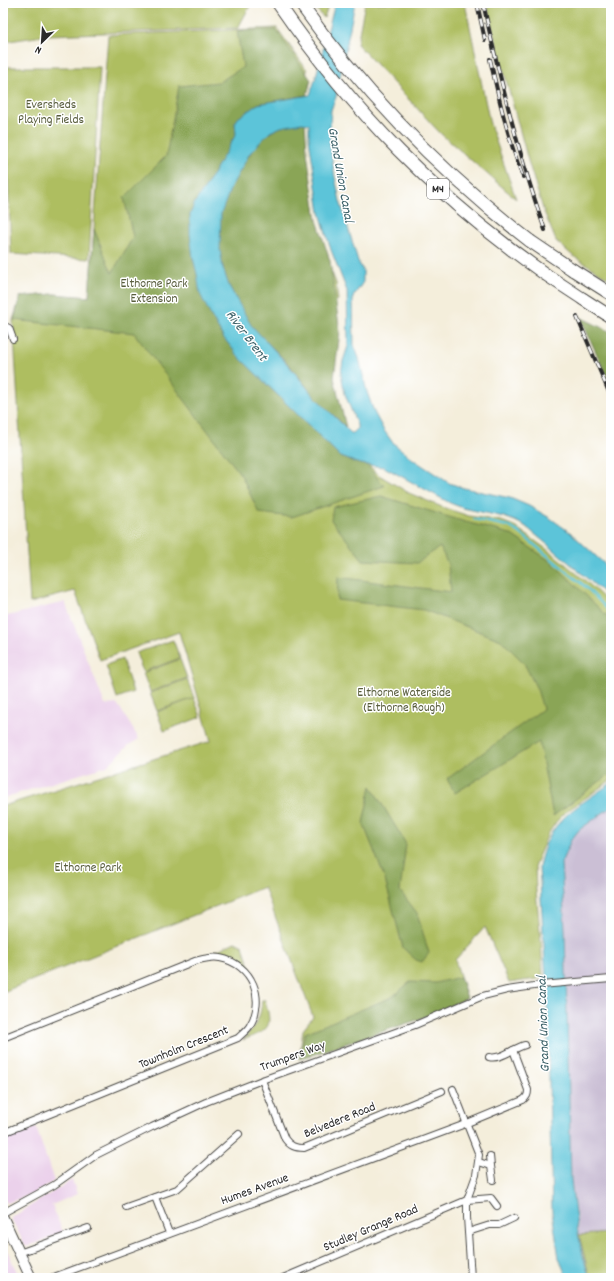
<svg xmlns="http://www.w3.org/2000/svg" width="614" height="1281" font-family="Dekko,sans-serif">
	<rect width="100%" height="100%" fill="#fff"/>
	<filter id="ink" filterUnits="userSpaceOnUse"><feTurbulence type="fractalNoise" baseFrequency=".025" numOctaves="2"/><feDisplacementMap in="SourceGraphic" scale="8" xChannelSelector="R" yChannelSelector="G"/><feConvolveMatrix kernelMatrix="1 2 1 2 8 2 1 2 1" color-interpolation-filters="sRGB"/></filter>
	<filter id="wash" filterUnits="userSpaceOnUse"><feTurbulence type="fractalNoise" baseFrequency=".012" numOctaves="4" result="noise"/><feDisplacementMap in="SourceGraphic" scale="16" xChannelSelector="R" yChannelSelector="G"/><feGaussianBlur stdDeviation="0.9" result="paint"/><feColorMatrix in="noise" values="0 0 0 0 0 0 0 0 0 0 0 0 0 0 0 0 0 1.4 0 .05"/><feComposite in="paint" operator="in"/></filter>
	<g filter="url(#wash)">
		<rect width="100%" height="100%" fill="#f4eedb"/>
		<g fill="#ebd1eb">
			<path d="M65,602l40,103 11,-1 4,4 19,31 -10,6 -22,21 -104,32v-181z"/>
			<path d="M36,1127l18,54 -12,8 -12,6 -23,8 -2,-2 -2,-5v-56z"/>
			<path d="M72,1180l5,14 -25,11 11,27 -37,15 -15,-29z"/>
			<path d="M3,1241l11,25 6,12h-17z"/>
		</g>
		<path fill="#cbbfd5" d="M611,807v426l-32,2 -8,-55 -6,-250 -4,-67 10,-23 8,-10z"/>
		<g fill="#aebe61" stroke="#6c7446">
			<path d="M3,3h248v1l-13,24 -189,7 -46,7z"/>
			<path d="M311,3h18l-5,15z"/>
			<path d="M365,3h100l25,121 26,75 -75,-65 -84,-90z"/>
			<path d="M487,3h124v277l-38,-24 -17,-15 -13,-32 -14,-45 -38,-140z"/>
			<path d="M277,28l30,42 -6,58 5,60 17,61 13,34 2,17 -87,47 128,128 30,18 33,14 27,9 32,5 13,5 38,27 36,30 23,22v175l-44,31 -11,11 -8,12 -13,30 1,27 5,50 2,37 -34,5 -24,-56 -30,33 12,38 -47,21 -121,40 4,-29 10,-13 -49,-130 -261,105v-186l208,-65 -32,-109 -79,28 -25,-69 -45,12 -17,-283 7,-23 33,-3 36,3 19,-262z"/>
			<path d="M4,67h96l-11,192 -78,-5z"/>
			<path d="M173,640l7,18 -37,14 -7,-19z"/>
			<path d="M122,659l11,33 -16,6 -11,-33z"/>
			<path d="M180,659l7,19 -37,14 -7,-19z"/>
			<path d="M187,679l7,19 -37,13 -7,-18z"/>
			<path d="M194,698l7,19 -37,14 -7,-19z"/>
			<path d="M235,942l8,4 8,24c-13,-12 -23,-15 -40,-17z"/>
			<path d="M262,1000h3c8,28 5,30 -22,40 12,-14 18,-21 19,-40z"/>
			<path d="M611,1233v45h-21l-11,-43z"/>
		</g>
		<g fill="#8aa557" stroke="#5a6841">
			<path d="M276,30l35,50 -4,15 -49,9 -20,14 -3,5 1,11 -31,54 -10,14 -2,56 18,58 12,21 16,20 102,100 19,7 7,1 17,21 -92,31 -33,-4 -18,-38 -107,-142 -120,-13 6,-23 33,-3 36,3 5,-68 18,44 21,-36 -9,-39 42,-42 13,-70 40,-4 24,-15 -6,-36z"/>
			<path d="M305,123l2,29 5,36 5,32 13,41 10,71 -6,46 12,49c-12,-11 -24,-22 -35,-34 -7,-9 -13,-18 -20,-26 -13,-15 -28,-27 -40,-42 -23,-31 -38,-73 -30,-111 3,-16 12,-33 21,-47 15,-27 31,-44 63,-44z"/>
			<path d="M580,317l31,15v54z"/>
			<path d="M381,496l81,25 48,13 43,29 58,57v153l-58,43 -14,-74 -84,51 -8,-14 96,-70 -6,-20 -13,-26 -23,-23 -77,-30 -87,-10 1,-23 113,15 -3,-27 -8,-18 -23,16 -54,-3 -32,-40 2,-13z"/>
			<path d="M371,786l35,58 -6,47 17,22 12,40 -7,9 -6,-2 -13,-12 -19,-72 -21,-53z"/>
			<path d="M460,977l7,21 -47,21 -121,40 6,-26 87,-36 18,-15 25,1z"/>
		</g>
		<g fill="#5cc4d9" stroke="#447882" fill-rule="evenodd">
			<path d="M335,3h20l-19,94 -5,13 -1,17v18l4,27 6,29 18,60 5,10v11l-10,15 1,48 5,13 8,34 7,20 9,17 10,14 21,17 35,23 15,5 46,10 19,8 21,12 21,15 40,37v29l-58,-50 -28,-23 -10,-5 -11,-4 -41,-9 -13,-5 -66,-36 -24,-3 -19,-7 -102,-100 -16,-20 -12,-21 -11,-22 -3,-20 -4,-16 -3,-24v-19l5,-13 10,-14 31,-54 -1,-11 3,-5 20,-14 52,-9 5,-15zM302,123l7,1v14l11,75 11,37 16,41 1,55 -5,15 -2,13 4,20 12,31v4l-4,4h-2l-39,-39 -22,-27 -39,-42 -22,-39 -6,-18 -3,-18 1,-36 10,-27 19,-34 20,-21 11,-5z"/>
			<path d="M611,783v24l-32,23 -8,10 -10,23 4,67 6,250c4,33 7,67 19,98h-23l-8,-20 -7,-46 -5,-217 -8,-128c9,-48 36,-58 72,-84z"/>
		</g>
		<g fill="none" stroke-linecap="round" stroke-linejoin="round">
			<path stroke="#5cc4d9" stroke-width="2.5" d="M474,519l34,7 12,7 67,55 24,25"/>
		</g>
	</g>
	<g filter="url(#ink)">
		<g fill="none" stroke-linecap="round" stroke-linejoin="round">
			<g stroke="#494845" stroke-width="8">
				<g id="minor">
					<path d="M3,325l6,3 4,11"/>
					<path d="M3,1038l192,-77c8,-2 17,-5 25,-3 32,6 47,41 29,69 -3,4 -7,7 -11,11l-235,95"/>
					<path d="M489,1057c12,3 24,-9 36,-12"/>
					<path d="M262,1080l23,59c5,7 10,9 19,9l138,-57"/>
					<path d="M453,1089l26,66 -3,20 -9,25v17l4,61"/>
					<path d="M490,1156l1,10"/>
					<path d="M479,1162l12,4 2,14"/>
					<path d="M155,1197l14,36"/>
					<path d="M126,1207l51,-18 62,-55"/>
					<path d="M3,1213l51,-28 42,-30 56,-28 54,-25 56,-22 153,-55 68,-29 24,-6 34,-5 70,-6"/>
					<path d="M468,1232l22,-7h9l15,-7"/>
					<path d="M19,1253l69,-25"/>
					<path d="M51,1278l409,-152 63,-26c4,-3 5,-5 5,-10l-15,-40"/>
					<path d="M283,1278l184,-78 24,-2 6,8"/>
				</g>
			</g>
			<g stroke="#494845" stroke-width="12">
				<path id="primary" d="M3,1218l28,60"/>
			</g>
			<g stroke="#494845" stroke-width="14">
				<g id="motorway">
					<path d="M278,3c75,109 159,195 267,271"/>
					<path d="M300,3c65,92 141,169 230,238"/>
					<path d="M573,270l38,24"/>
					<path d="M583,299l28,18"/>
				</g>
			</g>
			<use href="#minor" stroke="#fff" stroke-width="6"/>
			<use href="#primary" stroke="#fff" stroke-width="10"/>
			<use href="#motorway" stroke="#fff" stroke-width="12"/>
			<g stroke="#2b2b2b" stroke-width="4">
				<g id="rail">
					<path d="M477,3l8,37"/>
					<path d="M483,3c17,77 36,153 62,227"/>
					<path d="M490,59c9,40 18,80 33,118"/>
					<path d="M577,317l34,80"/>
				</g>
			</g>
			<use href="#rail" stroke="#fff" stroke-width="2.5" stroke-dasharray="8" stroke-linecap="butt"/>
			<g stroke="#494845" stroke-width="14" stroke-linecap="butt">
				<g id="motorway-bridge">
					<path d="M530,241l43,29"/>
					<path d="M545,274l38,25"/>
				</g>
			</g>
			<use href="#motorway-bridge" stroke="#fff" stroke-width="12"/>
		</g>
	</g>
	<g text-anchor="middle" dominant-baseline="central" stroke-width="3" stroke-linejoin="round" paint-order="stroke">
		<rect fill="#fff" stroke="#6b6b6b" stroke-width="1" x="427" y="179" width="22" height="20" rx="3"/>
		<g font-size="12" font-weight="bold" fill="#2b2b2b">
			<text x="438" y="189">M4</text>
		</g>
		<g font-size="13" fill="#595e3e" stroke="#fff">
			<text x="51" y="105">Eversheds<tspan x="51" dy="15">Playing Fields</tspan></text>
			<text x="154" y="284">Elthorne Park<tspan x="154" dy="15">Extension</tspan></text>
			<text x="404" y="693">Elthorne Waterside<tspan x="404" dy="15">(Elthorne Rough)</tspan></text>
			<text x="88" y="868">Elthorne Park</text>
		</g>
		<g font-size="13" fill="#2b2b2b" stroke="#fff">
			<text transform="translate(184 1048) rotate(-22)">Townholm Crescent</text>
			<text transform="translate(293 1057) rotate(-20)">Trumpers Way</text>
			<text transform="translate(340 1121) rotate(-22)">Belvedere Road</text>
			<text transform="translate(255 1190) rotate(-20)">Humes Avenue</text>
			<text transform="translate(371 1229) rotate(-23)">Studley Grange Road</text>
		</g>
		<g font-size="14" font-style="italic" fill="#3c6168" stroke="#fff">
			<text transform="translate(340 175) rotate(80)">Grand Union Canal</text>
			<text transform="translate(246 336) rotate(53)">River Brent</text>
			<text transform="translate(544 1024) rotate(-92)">Grand Union Canal</text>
		</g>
	</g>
	<rect width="614" height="1281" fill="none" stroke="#fff" stroke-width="16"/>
	<g transform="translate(42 42) rotate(205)" stroke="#ffffff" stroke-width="3" paint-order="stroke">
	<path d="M0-3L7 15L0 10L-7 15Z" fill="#2b2b2b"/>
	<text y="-6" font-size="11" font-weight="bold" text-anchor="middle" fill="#2b2b2b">N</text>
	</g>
</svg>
